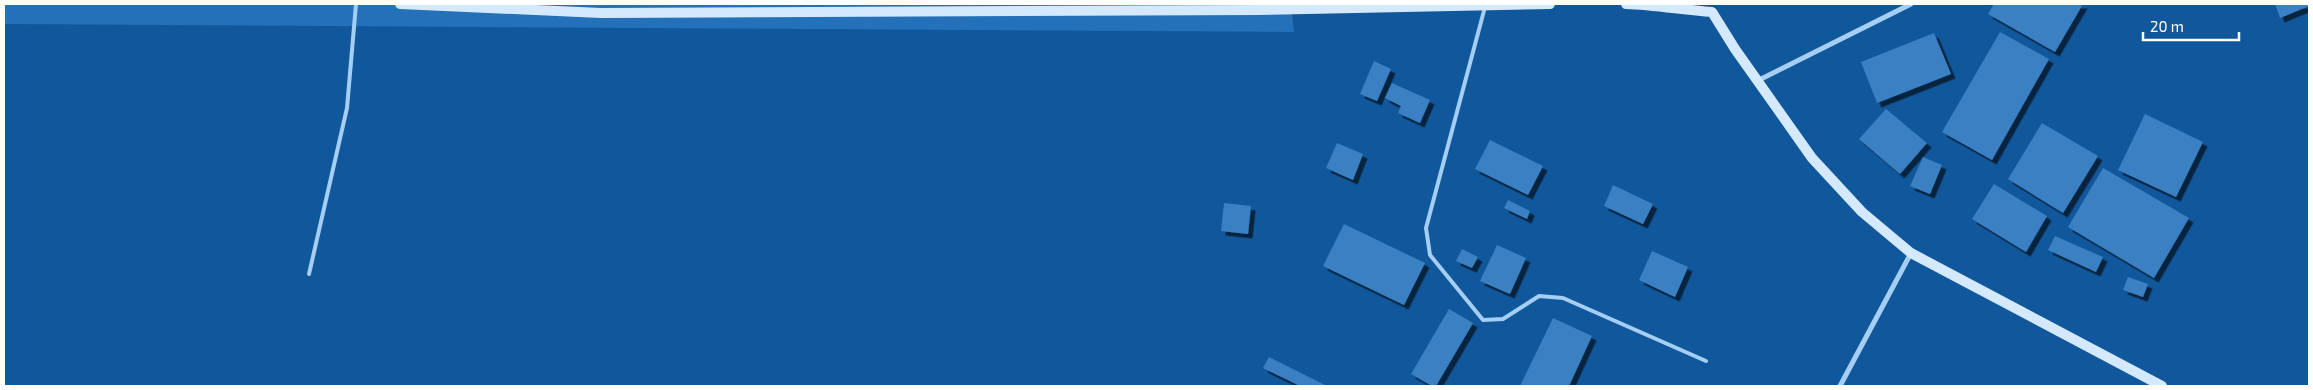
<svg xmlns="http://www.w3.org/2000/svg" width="2313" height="390" font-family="'Exo 2',sans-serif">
	<defs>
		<filter id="shadow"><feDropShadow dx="4.5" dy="4.5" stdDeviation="0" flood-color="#0009"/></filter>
	</defs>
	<rect width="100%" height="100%" fill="#11579b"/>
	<path fill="#2471b9" d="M4,4h1287l3,28 -1290,-8z"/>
	<g fill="#3a80c2" filter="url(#shadow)">
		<path d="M1994,4h89l-28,48 -67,-38z"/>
		<path d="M2275,4h34v2l-29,12z"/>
		<path d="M2000,32l49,27 -57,101 -50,-28z"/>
		<path d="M1934,33l17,41 -74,29 -16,-41z"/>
		<path d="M1374,61l17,8 -14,32 -17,-7z"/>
		<path d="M1392,83l38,17 -10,23 -22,-10 3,-7 -16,-8z"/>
		<path d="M1886,109l41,34 -27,31 -41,-35z"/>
		<path d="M2145,114l58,28 -27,55 -58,-27z"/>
		<path d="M2042,123l56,33 -35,57 -55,-34z"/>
		<path d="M1490,140l53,26 -15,29 -53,-26z"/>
		<path d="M1337,143l26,11 -10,26 -27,-12z"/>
		<path d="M1923,157l19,8 -12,29 -20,-8z"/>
		<path d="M2103,168l86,50 -35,60 -86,-51z"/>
		<path d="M1994,184l53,32 -21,36 -54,-33z"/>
		<path d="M1613,185l40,19 -10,20 -39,-18z"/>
		<path d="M1508,200l22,11 -3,8 -23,-11z"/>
		<path d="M1224,203l27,3 -3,28 -27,-3z"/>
		<path d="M1344,224l81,39 -21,42 -81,-39z"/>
		<path d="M2055,236l48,21 -7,15 -48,-22z"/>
		<path d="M1497,245l29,13 -16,36 -30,-13z"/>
		<path d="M1462,249l16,8 -6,11 -16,-7z"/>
		<path d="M1652,251l36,16 -13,30 -36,-17z"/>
		<path d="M2128,277l20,7 -5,13 -20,-7z"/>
		<path d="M1449,309l24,14 -37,63h-4l-21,-12z"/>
		<path d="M1553,318l39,18 -23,50h-49z"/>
		<path d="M1269,357l56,28v1h-25l-37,-18z"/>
	</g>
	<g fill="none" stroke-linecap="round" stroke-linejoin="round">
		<g stroke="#a4cef4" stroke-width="4">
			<path d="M1485,7l-59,221 4,27 53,65 20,-1 36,-23 24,2 143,63"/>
			<path d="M309,274l38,-166 9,-104"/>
		</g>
		<g stroke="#a4cef4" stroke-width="5">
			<path d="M1759,80l152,-76"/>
			<path d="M1840,386l71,-133"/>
		</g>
		<g stroke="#d4e9fd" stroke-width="10">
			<path d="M400,4l201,9 658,-3 291,-6"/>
			<path d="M1626,4c29,1 57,6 86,8l23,37 77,109 50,54 49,41 251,133"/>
		</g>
	</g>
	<rect width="2313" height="390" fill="none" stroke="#ffffff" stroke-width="10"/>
	<path d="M2143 32v8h96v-8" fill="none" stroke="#ffffff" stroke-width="2.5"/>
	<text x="2150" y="32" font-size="15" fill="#ffffff" stroke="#11579b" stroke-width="4" paint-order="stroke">20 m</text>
</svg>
